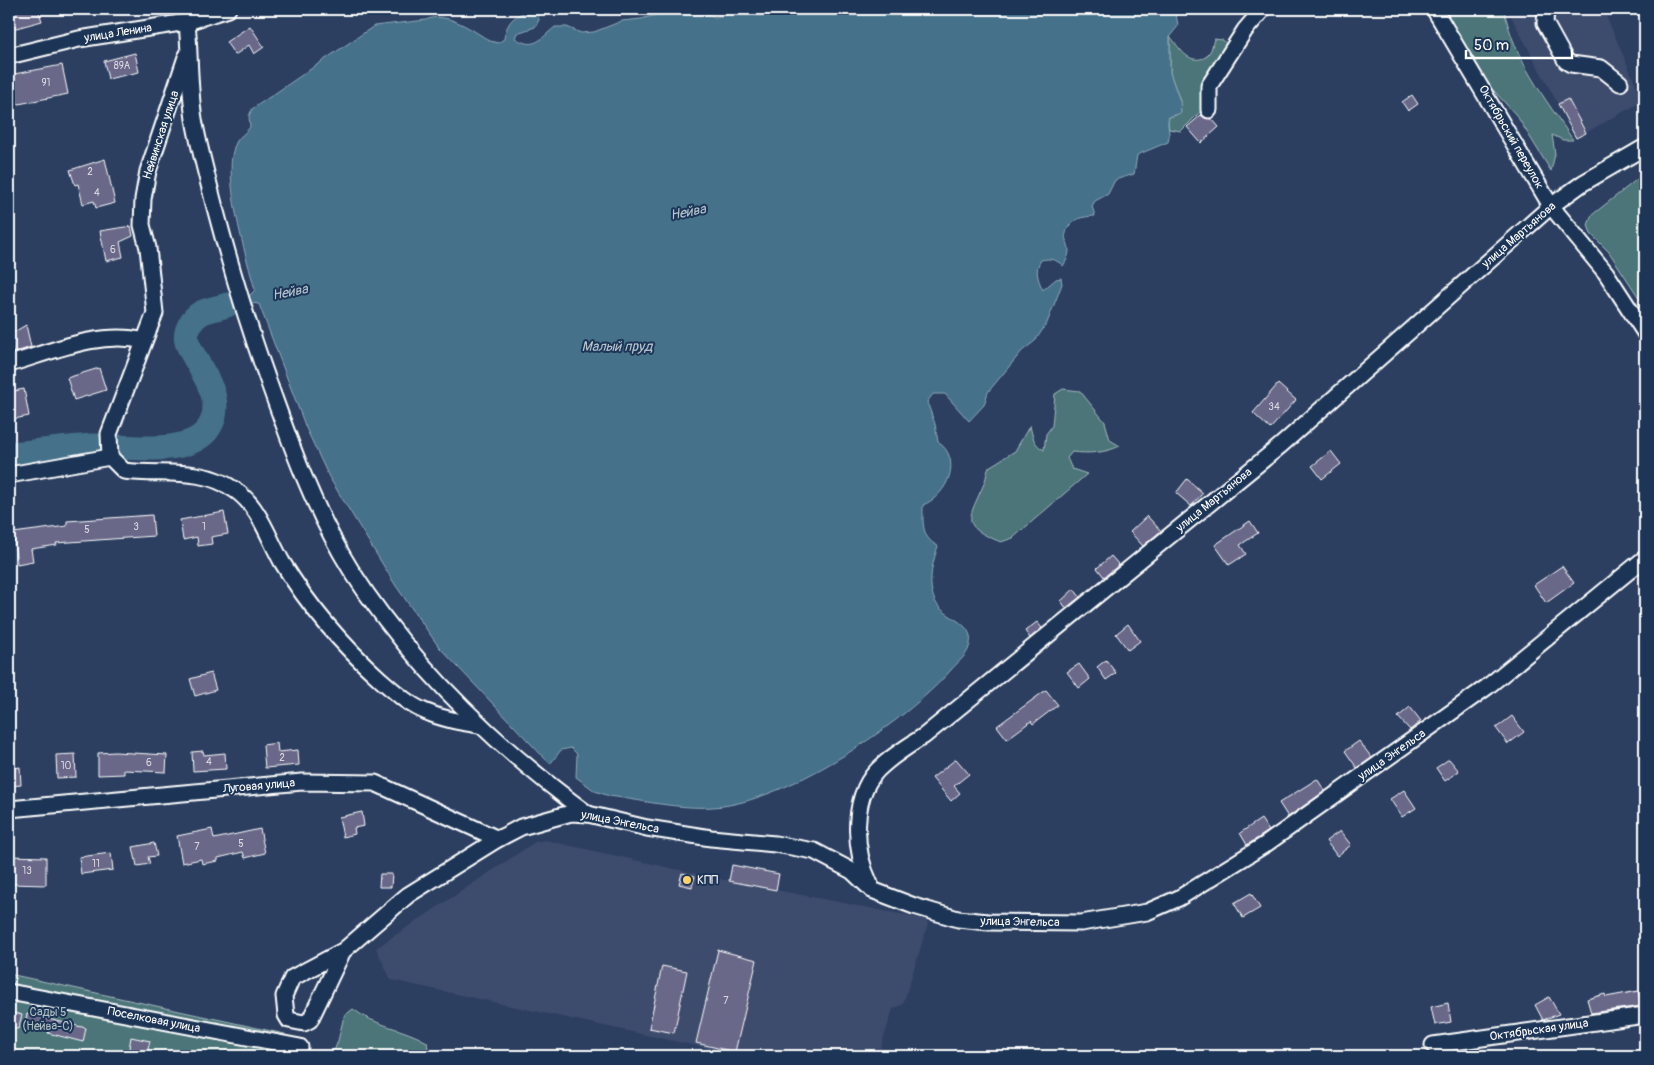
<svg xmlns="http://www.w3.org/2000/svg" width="1654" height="1065" font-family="Pangolin,sans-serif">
	<rect width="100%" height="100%" fill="#2c3f61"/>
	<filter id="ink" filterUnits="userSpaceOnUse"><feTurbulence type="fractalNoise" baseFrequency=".02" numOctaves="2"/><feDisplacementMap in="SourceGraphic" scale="10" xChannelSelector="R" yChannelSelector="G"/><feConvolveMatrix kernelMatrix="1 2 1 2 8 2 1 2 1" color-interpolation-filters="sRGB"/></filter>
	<g filter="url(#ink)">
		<g fill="#3e4b6d">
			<path d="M1507,9h96l40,92 -67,37z"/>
			<path d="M545,840l184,41 3,-16 47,9 -3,16 150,29 2,5 -25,80 -10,5 -15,47h-135l-352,-76 -15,-32 159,-106z"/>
		</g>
		<g fill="#4b7479" stroke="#a5babc">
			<path d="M1442,9h62c10,51 41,89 69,131h-10l-11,-5 3,19 -4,17 -34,-55 -32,-35z"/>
			<path d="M1170,36c9,11 18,30 36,21l5,-7 3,-11 9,1 4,5 -27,67 -19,19 -12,-2 -1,-7 1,-5 7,-2 4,-14 -10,-28z"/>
			<path d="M1645,173v134l-36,-55 -18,-18 -3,-9 4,-10z"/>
			<path d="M1063,389l17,2 25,31 5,18 10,6c-15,7 -31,8 -48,6l-5,6 5,11 15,5 -74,64 -12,4c-41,-16 -33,-22 -18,-56 3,-5 3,-12 6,-19l26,-16 15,-26c2,11 4,20 14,25l2,-16 6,-8 3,-32z"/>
			<path d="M9,974l276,60v22h-276z"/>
			<path d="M353,1009c21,17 51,19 74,33l2,14h-97l6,-15 6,-25z"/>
		</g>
		<path fill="#45718a" stroke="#8faab9" d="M678,9h22l14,8c7,0 32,-9 35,-8 3,1 7,5 10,7l27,-7h415l-25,5 2,12 -8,10v37l10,28 1,12 -12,4c-3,8 2,16 -1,25l-31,13 -3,19 -19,6 -7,14 -13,7 -3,5 3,10c-16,1 -27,3 -30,22 6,10 5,18 -2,28 -7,-7 -12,-8 -22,-6 -7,10 -3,20 2,30l13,-11 5,-1 1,6 -15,39 -12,18 -13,10 -34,41 -4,13 -15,16 -24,-27h-12l-6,8 8,22 3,18c25,17 10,53 -15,63 0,17 -2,33 15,41 -6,19 -11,37 -3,55 9,19 45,21 33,49 -3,7 -12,14 -17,20 -48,54 -157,126 -228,136 -37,5 -77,-5 -114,-10l-14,-5 -19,-14 1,-23 -6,-6 -10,2 -11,14 -111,-117 -43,-61 -67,-109 -23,-49 -47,-124 -9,-1 -2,-6 7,-7c-8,-31 -36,-121 -18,-149 3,-5 10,-9 13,-14l-1,-11 3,-7 122,-83 52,-6c19,-10 48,11 64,21l8,2 6,-4c2,-18 15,-31 34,-25l1,6 -4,7 -18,6 -2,5c20,13 26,0 40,-11h12l14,6 13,-1 28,-11 19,-2z"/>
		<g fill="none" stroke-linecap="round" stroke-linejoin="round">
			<path stroke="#45718a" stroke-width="25" d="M9,454c27,-2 55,-6 83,-8 31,-1 99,13 118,-20 17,-30 -14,-59 -23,-84 -3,-11 5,-24 14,-29 8,-4 17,-5 26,-8"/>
		</g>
		<g fill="#696889" stroke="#fff">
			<path d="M24,9h14l4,12 -33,9v-16z"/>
			<path d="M250,26l14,21 -10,7 -5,-9 -14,10 -9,-13z"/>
			<path d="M135,53l4,19 -31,7 -4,-18z"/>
			<path d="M62,65l6,29 -59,12v-31z"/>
			<path d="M1412,95l6,9 -10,7 -6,-9z"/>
			<path d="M1568,99l18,34 -10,5 -18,-34z"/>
			<path d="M1201,115l4,3 7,1 7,8 -18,16 -14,-16z"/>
			<path d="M105,159l10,44 -19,5 -2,-7 -11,3 -5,-20 -3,1 -5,-15z"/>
			<path d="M131,226l2,10 -13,6 3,15 -17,4 -6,-30z"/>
			<path d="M26,325l5,22 -18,6 -4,-18z"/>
			<path d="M99,368l7,22 -32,10 -7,-22z"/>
			<path d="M1278,384l18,16 -26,29 -17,-16z"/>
			<path d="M24,389l5,27 -20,4v-28z"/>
			<path d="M1331,451l10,13 -19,15 -10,-13z"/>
			<path d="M1187,479l16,14 -12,13 -15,-13z"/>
			<path d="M224,512l4,22 -17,3 1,7 -14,2 -1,-9 -14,3 -3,-20z"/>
			<path d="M152,515l2,21 -98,7 1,2 -26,4 2,12 -16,3 -4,-31 54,-7v-5z"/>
			<path d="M1147,516l14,15 -18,15 -13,-14z"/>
			<path d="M1250,521l8,12 -18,12 6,9 -17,11 -14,-20z"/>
			<path d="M1111,556l8,9 -15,12 -7,-9z"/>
			<path d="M1562,566l12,17 -28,20 -12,-18z"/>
			<path d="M1074,589l6,8 -14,11 -5,-7z"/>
			<path d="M1037,622l5,6 -12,10 -5,-7z"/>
			<path d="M1128,624l12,17 -12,9 -12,-16z"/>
			<path d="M1106,660l10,13 -10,7 -9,-13z"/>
			<path d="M1079,664l11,15 -11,9 -12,-16z"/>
			<path d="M211,673l5,17 -21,6 -5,-17z"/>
			<path d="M1046,690l12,15 -25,19 -2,-3 -24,18 -10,-13z"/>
			<path d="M1410,707l11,14 -11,9 -12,-13z"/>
			<path d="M1512,716l12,16 -16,12 -12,-16z"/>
			<path d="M1359,741l13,17 -15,10 -12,-17z"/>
			<path d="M277,743l1,9 20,-2 1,15 -34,3 -2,-23z"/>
			<path d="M203,751l1,4 21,-2 1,16 -33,2 -1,-19z"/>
			<path d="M115,752l52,3 -1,17 -42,-2v4l-26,1v-22z"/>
			<path d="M75,754l1,23 -19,1 -1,-23z"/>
			<path d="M956,759l13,15 -15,12 6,7 -9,8 -19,-23z"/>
			<path d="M1449,759l10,12 -14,10 -9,-13z"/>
			<path d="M20,767l1,18 -12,1v-17z"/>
			<path d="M1317,779l8,12 -37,26 -9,-14z"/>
			<path d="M1404,790l12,18 -14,9 -12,-18z"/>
			<path d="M362,812l2,14 -10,2 1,6 -12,3 -4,-20z"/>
			<path d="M1261,819l8,12 -22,14 -7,-12z"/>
			<path d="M212,829l2,10 46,-10 5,24 -20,5 -2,-6 -25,6v3l-16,3 -1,-5 -19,4 -5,-27z"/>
			<path d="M1340,831l11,14 -14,11 -11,-15z"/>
			<path d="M154,843l3,13 -9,1 2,7 -13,2 -4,-19z"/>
			<path d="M111,853l2,17 -32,4 -2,-17z"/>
			<path d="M9,856l37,1v28l-37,-1z"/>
			<path d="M732,865l47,9 -3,16 -47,-9z"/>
			<path d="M682,873l13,3 -3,11 -13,-3z"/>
			<path d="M380,874h12l-1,13h-12z"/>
			<path d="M1251,893l9,15 -17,10 -9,-15z"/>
			<path d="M718,950l39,10 -22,92 -39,-9z"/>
			<path d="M662,966l25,5 -13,62 -25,-5z"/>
			<path d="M1638,991l3,15 -50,7 -4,-14 18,-5 1,3z"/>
			<path d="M1549,997l10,17 -16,6 -8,-15z"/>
			<path d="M1448,1003l3,19 -16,3 -4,-18z"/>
			<path d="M9,1012l13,3 -4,14 -9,-2z"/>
			<path d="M27,1014l59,14 -3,14 -35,-9 1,-3 -24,-5z"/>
			<path d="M131,1037l19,4 -3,12 -18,-4z"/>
		</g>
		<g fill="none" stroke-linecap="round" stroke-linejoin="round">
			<g stroke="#fff" stroke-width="19">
				<g id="minor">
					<path d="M1434,9l117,197 55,67 39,60"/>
					<path d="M1546,9l-1,14 21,38 5,3 30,4 19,15"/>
					<path d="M187,22c3,32 2,65 7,97 5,29 13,57 20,85 15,57 31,112 51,168 24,68 48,137 86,198 61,96 146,177 237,244"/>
					<path d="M9,56l70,-17 108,-17 41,-13"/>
					<path d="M186,57l-38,114 -5,28 -1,26 6,23 7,65 -46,121 1,23 14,14c38,5 76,-5 111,19 24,16 33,47 47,72 27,45 60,83 99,118 14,12 27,24 43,31 18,8 36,11 55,14"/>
					<path d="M1209,110v-24l36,-56 18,-21"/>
					<path d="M9,364c42,-12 91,-34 135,-23"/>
					<path d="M9,475l101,-18"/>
					<path d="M9,809l293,-27 73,1 123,56"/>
					<path d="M870,884c-17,-35 -20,-92 13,-119 12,-11 27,-20 41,-29l356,-290 271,-240 32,-23 62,-36"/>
					<path d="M343,951l-33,69 -6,3 -15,-3 -3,-5 -2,-19 8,-18 51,-27 65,-56 90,-56 23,-12 50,-14 17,1 59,14 64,10 64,6 39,7 38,20 20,19 42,16 44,13 30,3 93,1 66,-11 32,-14 87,-54 221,-157 158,-129"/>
					<path d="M9,992l291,55"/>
					<path d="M1433,1045l212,-30"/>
				</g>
			</g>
			<use href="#minor" stroke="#1d3557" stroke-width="15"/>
		</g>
	</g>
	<circle fill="#ffd166" stroke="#1d3557" stroke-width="2" cx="687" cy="880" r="5"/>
	<g text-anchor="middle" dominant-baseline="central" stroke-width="4" stroke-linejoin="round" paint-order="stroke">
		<g font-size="10" fill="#dad9e2">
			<text x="122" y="66">89А</text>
			<text x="46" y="83">91</text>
			<text x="90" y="172">2</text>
			<text x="97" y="193">4</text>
			<text x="113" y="250">6</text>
			<text x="1274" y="407">34</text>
			<text x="136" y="527">3</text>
			<text x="204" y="527">1</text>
			<text x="87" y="530">5</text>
			<text x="282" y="758">2</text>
			<text x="209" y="762">4</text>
			<text x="149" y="763">6</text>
			<text x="66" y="766">10</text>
			<text x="241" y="844">5</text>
			<text x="197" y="847">7</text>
			<text x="96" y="864">11</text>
			<text x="27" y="871">13</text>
			<text x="726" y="1001">7</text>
		</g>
		<g font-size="12" fill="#fff" stroke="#1d3557">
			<text transform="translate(118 33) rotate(-9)">улица Ленина</text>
			<text transform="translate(161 135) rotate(-72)">Нейвинская улица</text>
			<text transform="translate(1511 137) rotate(60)">Октябрьский переулок</text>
			<text transform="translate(1519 235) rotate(-41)">улица Мартьянова</text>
			<text transform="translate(1214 500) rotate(-39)">улица Мартьянова</text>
			<text transform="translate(1392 755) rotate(-35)">улица Энгельса</text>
			<text transform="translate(259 786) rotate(-5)">Луговая улица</text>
			<text transform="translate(620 822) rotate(11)">улица Энгельса</text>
			<text transform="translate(1020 922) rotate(1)">улица Энгельса</text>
			<text transform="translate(154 1020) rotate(11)">Поселковая улица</text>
			<text transform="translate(1539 1030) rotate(-8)">Октябрьская улица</text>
		</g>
		<g font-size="12" fill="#fff" stroke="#1d3557" text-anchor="start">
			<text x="697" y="880">КПП</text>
		</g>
		<g font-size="12" fill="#aec0c3" stroke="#1d3557">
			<text x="48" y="1012">Сады 5<tspan x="48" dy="14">(Нейва-С)</tspan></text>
		</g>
		<g font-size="14" font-style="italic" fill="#b5c6d0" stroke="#1d3557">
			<text transform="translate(688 212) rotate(-11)">Нейва</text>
			<text transform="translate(290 292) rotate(-11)">Нейва</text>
			<text x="617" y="346">Малый пруд</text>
		</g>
	</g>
	<rect width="1654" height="1065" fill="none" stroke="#1d3557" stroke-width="30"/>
	<rect x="15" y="15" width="1624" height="1035" fill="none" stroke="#fff" stroke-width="2" filter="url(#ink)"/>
	<path d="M1466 50v8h106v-8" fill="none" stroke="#ffffff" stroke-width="2.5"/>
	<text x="1474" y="50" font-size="15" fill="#ffffff" stroke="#1d3557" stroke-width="4" paint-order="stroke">50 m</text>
</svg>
